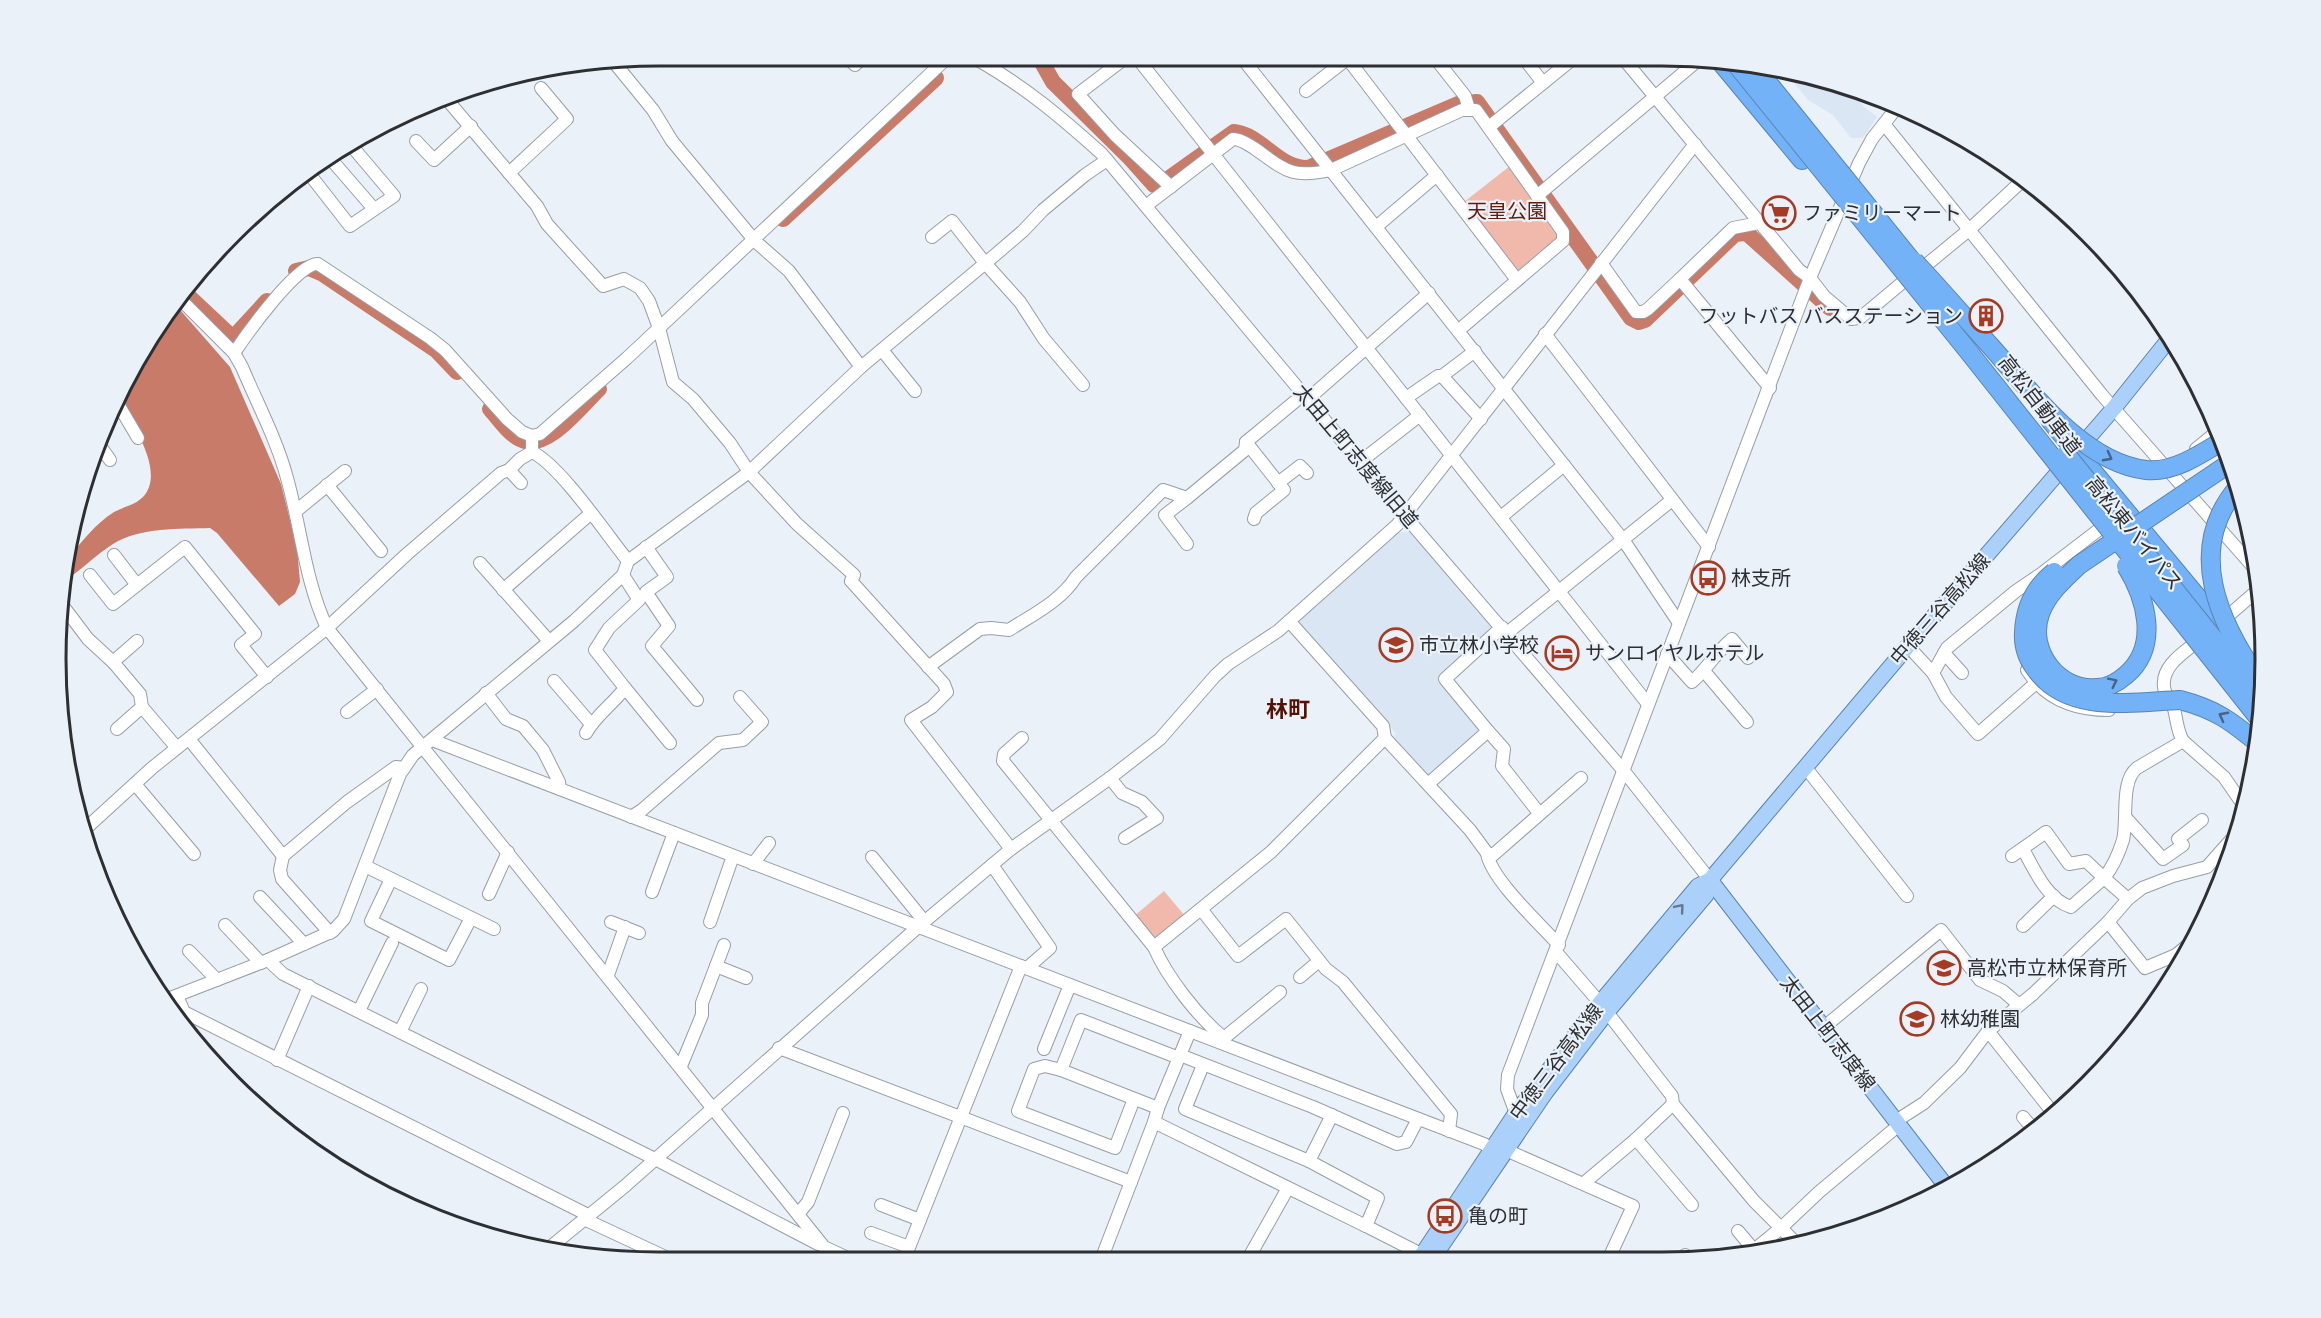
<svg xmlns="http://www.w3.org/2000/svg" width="2321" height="1318" font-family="Roboto,'Noto Sans JP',sans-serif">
	<rect width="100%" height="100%" fill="#eaf1f8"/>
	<g fill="#dae6f3">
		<path d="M1787,74l59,12 17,20 14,11 -14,21h-12l-18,-23 -25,-15z"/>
		<path d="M1411,532l84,96 -37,33 -19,20 44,50 -55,50 -37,-40 5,-7 -10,-13 -89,-98 96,-90z"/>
	</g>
	<g fill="#f0b9ac">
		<path d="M1510,166l49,69 -3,7 -35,30h-5l-52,-70z"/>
		<path d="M1164,891l21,25 -31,26 -21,-25z"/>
	</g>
	<path fill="#c87b68" d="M174,303l56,64 51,117 16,64 3,34 -5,12 -16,12 -62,-73 -7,-5c-30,1 -70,-1 -97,16 -18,11 -33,28 -52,39l4,-23 3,-2c14,-16 27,-34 46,-46 9,-5 21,-7 29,-15 24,-26 -13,-77 -27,-101l41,-73z"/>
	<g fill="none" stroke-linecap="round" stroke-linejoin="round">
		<g stroke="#c87b68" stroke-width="16">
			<path d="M1040,59l13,23 76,75 25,28 14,-6 66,-47c28,3 44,37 74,36l150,-64 19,-2 154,216 8,4 6,-2 90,-86 10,-1 5,3 80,72"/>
			<path d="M783,219l153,-141"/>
			<path d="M296,271l13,-3 14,6 113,76 21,22"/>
			<path d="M184,292l49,46 34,-37"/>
			<path d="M490,409c9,10 18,24 30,30 26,14 61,-33 79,-50"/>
		</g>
		<g stroke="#989ea5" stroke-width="14">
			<g id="minor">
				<path d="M1523,57l20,26"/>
				<path d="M1622,57l177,213 11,8 14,18 27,23 9,-1 43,-36"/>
				<path d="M1242,58l382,483 55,82"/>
				<path d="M1347,58l170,222"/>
				<path d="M1435,58l30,38 4,13"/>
				<path d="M976,59c47,26 86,59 126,95l303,362 218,254 87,110"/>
				<path d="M1124,59l-46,35 37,41 56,52"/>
				<path d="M1138,59l510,645"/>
				<path d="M850,60l5,5 5,-5"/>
				<path d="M613,61l40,49 19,31 83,100 34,30 72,96"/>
				<path d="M1306,91l41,-32"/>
				<path d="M444,96l93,110 10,18 56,62 21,-7 16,9 9,13 10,27 14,54 20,17 37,44 19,29 48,52 57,51 -3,6 93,103 3,8 -15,15 -21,13 100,129"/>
				<path d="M1884,124l218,271 154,175"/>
				<path d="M1489,127l86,-70"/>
				<path d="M416,141l18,19 37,-34"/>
				<path d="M329,157l45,52"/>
				<path d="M307,171l43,55 44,-30 -44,-52"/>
				<path d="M509,173l58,-54 -26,-31"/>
				<path d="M1537,196l165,-139"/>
				<path d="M268,201l2,2"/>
				<path d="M1147,205l86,-66c8,0 14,5 21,9 31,22 37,31 77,22l131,-60h14l87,122v9l-104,89"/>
				<path d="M1376,227l61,-52"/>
				<path d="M932,237l20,-16 33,42 35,39 24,37 39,46"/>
				<path d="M1601,263l35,49h7l5,-3 32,-30 90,109"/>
				<path d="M1925,266l45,-37 54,-50"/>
				<path d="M1680,279l53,-51 26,-5"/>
				<path d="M179,298l55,55 8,14c15,36 35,73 45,111 14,50 18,103 40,150l497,619 28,13"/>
				<path d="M1545,334l164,213"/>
				<path d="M882,350l33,41"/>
				<path d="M234,353c12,-18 64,-91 84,-89l112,74 15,12 62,69 15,13 10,4 8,-2 87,-76 319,-299"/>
				<path d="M1442,376l33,-25"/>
				<path d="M1406,398l32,-22h4l39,43"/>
				<path d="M115,399l23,39"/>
				<path d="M1308,399l121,-106"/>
				<path d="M532,436v16c28,13 75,83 96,109"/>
				<path d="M1246,442l38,48 -28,23 -2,6"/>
				<path d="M98,443l12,17"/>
				<path d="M2196,449l22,-18"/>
				<path d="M1360,462l60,-47"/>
				<path d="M521,483l-12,-13 11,-11 12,-7"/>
				<path d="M1278,483l22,-17 7,7"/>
				<path d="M327,485l54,66"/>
				<path d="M296,511l49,-40"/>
				<path d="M1501,517l63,-52"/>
				<path d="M1187,544l-22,-29 22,-17"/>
				<path d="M646,547l21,30 -21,15 23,34 -17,20 45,54"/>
				<path d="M114,555l23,30"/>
				<path d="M480,563l69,78"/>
				<path d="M90,575l23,29 72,-57 70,87 -14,11 26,32"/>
				<path d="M503,590l87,-76"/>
				<path d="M60,602l28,37 25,23"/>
				<path d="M1289,621l94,105 2,12 85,92 17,23 6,2 88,-77"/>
				<path d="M2221,622l38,-33"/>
				<path d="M1507,633l165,-133"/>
				<path d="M137,641l-24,21 27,32 2,13 35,41"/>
				<path d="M1908,646l25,27 13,24 32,37 58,-51"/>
				<path d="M1944,653l18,20"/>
				<path d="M1667,654l25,28c15,-13 24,-30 40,-43l16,19"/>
				<path d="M928,667l52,-38 11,-1 18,2c23,-15 52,-29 67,-53l87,-87 24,8 58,-48 1,-8 58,-48"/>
				<path d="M2027,670c19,30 48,40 82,40"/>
				<path d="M1704,671l43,51"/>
				<path d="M1933,673l14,-25 69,-57 25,-17 60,-46"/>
				<path d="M554,681l37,43"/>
				<path d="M625,688l45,55"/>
				<path d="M486,693l20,26 17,7 20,24 16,32 1,7"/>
				<path d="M347,712l30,-23"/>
				<path d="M117,729l25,-22"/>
				<path d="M1488,731l16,18 -2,17 37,47"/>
				<path d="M586,733c10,-18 27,-29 39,-45l-30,-38 14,-22 30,-28 -16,-25"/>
				<path d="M1022,738l-18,16 -1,7 151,186c13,30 44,70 70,91l56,-46"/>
				<path d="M189,739l94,117 64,-54 49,-35 8,1"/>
				<path d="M432,740l1052,404 15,10"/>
				<path d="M2183,741l41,36 20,29"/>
				<path d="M1806,768l101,128"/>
				<path d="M1110,778l12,15 20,9 15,16 -32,20"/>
				<path d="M135,784l59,70"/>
				<path d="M1428,784l60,-53 -43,-52 57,-52"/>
				<path d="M631,817l11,-7 77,-67 24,-3 19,-18 -22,-25"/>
				<path d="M2126,818l37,41 20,-14 -5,-6 24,-19"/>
				<path d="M83,831l69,-63 175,-140 80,-74 94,-81 8,-3"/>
				<path d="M1487,853c3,25 53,71 72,92"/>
				<path d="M283,856l-3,14 2,9 48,54"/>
				<path d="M2012,856l34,-24 23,32 17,-3 18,17 -33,29c-24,-7 -37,-38 -48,-58"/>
				<path d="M872,857l52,64"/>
				<path d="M753,864l16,-21"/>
				<path d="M992,865l58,83 -23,20"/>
				<path d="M365,866l129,63"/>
				<path d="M391,879l-20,42 78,39 22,-42"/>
				<path d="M652,892l22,-59"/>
				<path d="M489,894l19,-42"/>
				<path d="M260,897l44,47"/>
				<path d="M2128,899l14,-11 31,-12 34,-9 31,-35"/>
				<path d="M1201,909l37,47 48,-37 40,50 17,13 108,132 -2,17"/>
				<path d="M611,922l28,11"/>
				<path d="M710,922l23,-66"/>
				<path d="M2108,922l37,46 31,-13 7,7"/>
				<path d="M225,925l36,38"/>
				<path d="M2023,926l31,-30"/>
				<path d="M1154,947l117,-95 114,-114"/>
				<path d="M189,951l28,29"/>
				<path d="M1556,952l44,51 72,93 1,8 81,97 43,43"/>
				<path d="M2176,955l18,-15"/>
				<path d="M268,960l15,14 372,185 163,85"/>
				<path d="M716,966l30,12"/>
				<path d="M608,975l17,-48"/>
				<path d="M1300,977l19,-16"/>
				<path d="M177,996l7,16 404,203"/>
				<path d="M165,1000l103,-40 65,-29 11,-12 56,-145 13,-19 161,-134 49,-46 5,-14 121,-89 112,-105 127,-106 35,-30 20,-21 42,-35 22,-15"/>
				<path d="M359,1011l33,-68"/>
				<path d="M1823,1028l118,-98 39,50 23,11 15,13"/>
				<path d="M1988,1031l66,83"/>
				<path d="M400,1032l21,-43"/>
				<path d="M779,1048l352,134"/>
				<path d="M1044,1049l26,-64"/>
				<path d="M1180,1055l133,52 84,37 9,-2 12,-23"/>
				<path d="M277,1060l32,-74"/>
				<path d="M1203,1065l-18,44 124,52"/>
				<path d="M681,1066l21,-51v-12l22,-58"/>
				<path d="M1061,1070l20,-50 98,38"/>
				<path d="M1134,1099l-19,49 -97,-37 16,-42 11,-3 16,4 97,38"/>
				<path d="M1673,1104l-37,35 56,66"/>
				<path d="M1332,1115l-23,46 69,37 -12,28 63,32"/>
				<path d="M2023,1117l11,13"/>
				<path d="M1518,1119l-11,-30 1,-14 302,-797 49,-115 13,-24 26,-33"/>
				<path d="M1896,1121l28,-18 36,-35 28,-37 45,-37 75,-72 20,-23 -24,-21c8,-10 15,-25 19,-38 5,-20 -3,-59 14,-72l46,-27c-6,-10 -6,-21 -9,-32 -3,-8 -9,-13 -10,-22 -3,-23 24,-37 39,-50"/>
				<path d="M1154,1122l212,104"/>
				<path d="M1506,1150l127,56 -24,52"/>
				<path d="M1584,1183l52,-44"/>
				<path d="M881,1205l39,15"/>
				<path d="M798,1214l10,-12 35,-89"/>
				<path d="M584,1219l90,42"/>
				<path d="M1738,1231l16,19 27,-22 38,-36 80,-67"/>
				<path d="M871,1233l38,14"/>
				<path d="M548,1249l77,-63 293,-259 93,-78 99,-71 50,-39 55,-63 13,-12 50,-33 119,-106 298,-381"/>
				<path d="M1685,1255l5,3"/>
				<path d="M1248,1259l40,-71"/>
				<path d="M904,1260l117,-294"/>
				<path d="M1101,1260l53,-138 4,-14 32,-77"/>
			</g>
		</g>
		<g stroke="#5a84b2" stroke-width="17">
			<g id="major">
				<path d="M1710,880l236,306"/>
				<path d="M1420,1258l96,-145 84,-110 98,-117 12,-6 198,-234 206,-238 56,-70"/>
				<path d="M1433,1258l112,-165 62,-81 99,-117 4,-15"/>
			</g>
		</g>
		<g stroke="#5a84b2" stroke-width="20">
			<g id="highway">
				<path d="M1719,60l83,100"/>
				<path d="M2050,420l178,214"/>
				<path d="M2180,700c35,9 51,21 79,44"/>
			</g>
		</g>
		<use href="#minor" stroke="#fff" stroke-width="12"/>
		<use href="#major" stroke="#abd1fa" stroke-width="15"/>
		<use href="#highway" stroke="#73b2f7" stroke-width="18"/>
		<g stroke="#5a84b2" stroke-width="20" stroke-linecap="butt">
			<g id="highway-bridge">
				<path d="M1736,64l233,288 292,369"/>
				<path d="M1756,68l164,203"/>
				<path d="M1914,261c27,29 53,59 80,89 38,43 90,113 152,120 26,3 54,-15 76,-29"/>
				<path d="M2066,454l196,245"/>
				<path d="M2239,486c-55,63 -20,137 21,195"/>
				<path d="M2126,566c20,32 34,80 0,109 -8,7 -18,13 -29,13 -38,4 -70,-37 -57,-74 7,-20 24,-35 39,-49l151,-102"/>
				<path d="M2054,572c-19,15 -29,36 -30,60 -1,14 4,28 13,39 32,43 96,31 143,29"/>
			</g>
		</g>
		<use href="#highway-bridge" stroke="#73b2f7" stroke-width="18"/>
	</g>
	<defs><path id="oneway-chevron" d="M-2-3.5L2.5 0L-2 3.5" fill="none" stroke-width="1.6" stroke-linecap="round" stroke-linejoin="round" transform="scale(1.5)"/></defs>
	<g stroke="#496381">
		<use href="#oneway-chevron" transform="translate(2108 457) rotate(28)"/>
		<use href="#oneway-chevron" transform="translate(2113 682) rotate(-26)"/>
		<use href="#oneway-chevron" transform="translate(2223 716) rotate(-152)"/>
	</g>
	<use stroke="#66788c" href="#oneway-chevron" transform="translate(1680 908) rotate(-50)"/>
	<defs>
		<g id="supermarket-ring" transform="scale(1.725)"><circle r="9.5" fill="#eaf1f8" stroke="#a43b22" stroke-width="1.5"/><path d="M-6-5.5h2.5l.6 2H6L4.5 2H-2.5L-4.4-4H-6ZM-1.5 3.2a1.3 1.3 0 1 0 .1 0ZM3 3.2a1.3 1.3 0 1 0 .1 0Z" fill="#a43b22"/></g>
		<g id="building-ring" transform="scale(1.725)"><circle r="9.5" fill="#eaf1f8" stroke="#a43b22" stroke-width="1.5"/><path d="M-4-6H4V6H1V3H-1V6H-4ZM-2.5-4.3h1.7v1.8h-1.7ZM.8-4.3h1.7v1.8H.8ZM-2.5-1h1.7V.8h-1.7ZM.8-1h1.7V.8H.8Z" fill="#a43b22"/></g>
		<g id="bus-ring" transform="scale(1.725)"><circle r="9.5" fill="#eaf1f8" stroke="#a43b22" stroke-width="1.5"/><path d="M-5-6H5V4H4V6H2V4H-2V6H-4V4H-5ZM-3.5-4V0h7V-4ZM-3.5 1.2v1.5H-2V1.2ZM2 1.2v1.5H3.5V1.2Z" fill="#a43b22"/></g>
		<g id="school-ring" transform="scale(1.725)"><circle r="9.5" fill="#eaf1f8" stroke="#a43b22" stroke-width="1.5"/><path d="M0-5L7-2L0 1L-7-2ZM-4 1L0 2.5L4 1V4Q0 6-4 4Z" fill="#a43b22"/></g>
		<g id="hotel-ring" transform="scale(1.725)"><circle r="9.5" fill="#eaf1f8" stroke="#a43b22" stroke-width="1.5"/><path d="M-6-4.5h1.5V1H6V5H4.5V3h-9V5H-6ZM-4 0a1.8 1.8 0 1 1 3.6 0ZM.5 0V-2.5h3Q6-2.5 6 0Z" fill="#a43b22"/></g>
	</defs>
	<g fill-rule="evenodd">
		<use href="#supermarket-ring" x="1779" y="213"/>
		<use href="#building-ring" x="1986" y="316"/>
		<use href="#bus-ring" x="1708" y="578"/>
		<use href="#school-ring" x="1396" y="645"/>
		<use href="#hotel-ring" x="1562" y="653"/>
		<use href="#school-ring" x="1944" y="968"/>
		<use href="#school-ring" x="1917" y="1019"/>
		<use href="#bus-ring" x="1445" y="1216"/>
	</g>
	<g text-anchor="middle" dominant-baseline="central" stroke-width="4.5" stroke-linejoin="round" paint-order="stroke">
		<g font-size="20" fill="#621d0c" stroke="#eaf1f8">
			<text x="1507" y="211">天皇公園</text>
		</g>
		<g font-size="20" fill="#2d2f32" stroke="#eaf1f8" text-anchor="start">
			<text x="1802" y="213">ファミリーマート</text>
			<text x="1963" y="316" text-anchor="end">フットバス バスステーション</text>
			<text x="1731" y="578">林支所</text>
			<text x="1419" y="645">市立林小学校</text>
			<text x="1585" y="653">サンロイヤルホテル</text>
			<text x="1967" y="968">高松市立林保育所</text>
			<text x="1940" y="1019">林幼稚園</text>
			<text x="1468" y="1216">亀の町</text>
		</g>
		<g font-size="20" fill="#2d2f32" stroke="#eaf1f8">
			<text transform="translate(2040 405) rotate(52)">高松自動車道</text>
			<text transform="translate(1356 456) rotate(50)">太田上町志度線旧道</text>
			<text transform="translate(2134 533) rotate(51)">高松東バイパス</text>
			<text transform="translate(1940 609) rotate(-49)">中徳三谷高松線</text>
			<text transform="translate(1828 1033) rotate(52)">太田上町志度線</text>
			<text transform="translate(1556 1062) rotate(-53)">中徳三谷高松線</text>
		</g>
		<g font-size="22" font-weight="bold" fill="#541203" stroke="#eaf1f8">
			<text x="1288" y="709">林町</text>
		</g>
	</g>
	<path d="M0 0H2321V1318H0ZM659 66H1662A593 593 0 0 1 2255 659V659A593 593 0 0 1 1662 1252H659A593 593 0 0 1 66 659V659A593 593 0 0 1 659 66Z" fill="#eaf1f8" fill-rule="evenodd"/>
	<path fill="none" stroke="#2d2f32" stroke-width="3" d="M659 66H1662A593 593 0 0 1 2255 659V659A593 593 0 0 1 1662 1252H659A593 593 0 0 1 66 659V659A593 593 0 0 1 659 66Z"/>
</svg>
